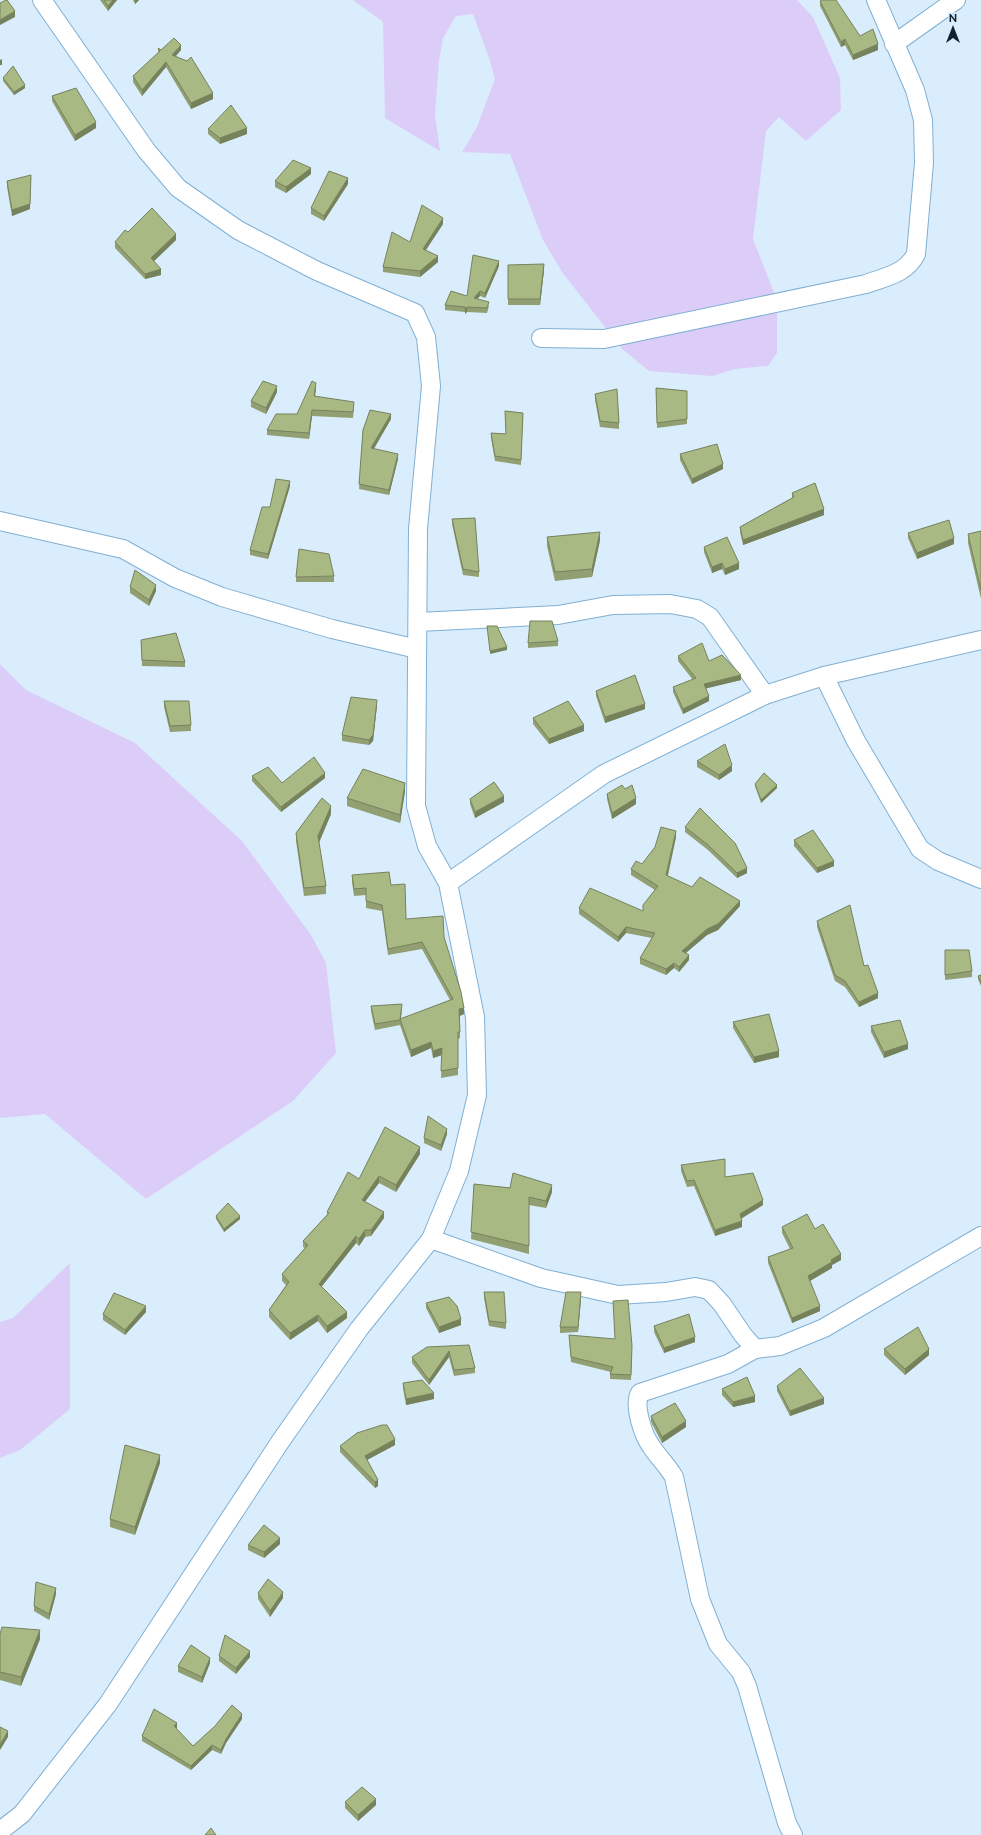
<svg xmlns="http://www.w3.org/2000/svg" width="981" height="1835" font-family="Raleway,sans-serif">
	<rect width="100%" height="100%" fill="#d9edfc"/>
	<g fill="#dccdf8">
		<path d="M353,0h444l16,17 27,61 1,32 -35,31 -27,-24 -13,14 -13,108 24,61v53l-9,13 -33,3 -23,7 -63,-5 -27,-22 -60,-77 -19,-32 -33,-86 -48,-2 15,-25 18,-48 -6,-21 -16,-44 -17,2 -13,22 -4,23 -4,54 5,36 -55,-33 -2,-96z"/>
		<path d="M0,664l26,26 109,53 107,98 69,94 15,28 10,90 -43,48 -147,98 -101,-85 -45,4z"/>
		<path d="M70,1263v146l-50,41 -20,8v-136l13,-4z"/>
	</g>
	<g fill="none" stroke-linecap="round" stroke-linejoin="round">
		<g stroke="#80b0d4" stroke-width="20">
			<g id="street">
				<path d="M894,44l62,-44"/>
				<path d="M541,338l63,1 262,-55c19,-7 40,-10 50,-30l8,-91 -1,-43 -8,-30 -39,-90"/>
				<path d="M0,521l123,28 52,29 47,19 110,32 85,20"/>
				<path d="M418,622l140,-7 55,-10 57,-1 27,5 13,8 55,78"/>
				<path d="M824,676l32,65 64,108 18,12 43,18"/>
				<path d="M448,883l156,-109 161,-79 59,-19 157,-36"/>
				<path d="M431,1239l110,39 77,17 48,-3 29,-5 14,3 13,14 21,31 12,14"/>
				<path d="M0,1831l22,-17 86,-110 172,-262 79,-113 72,-90 28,-68 18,-76 -2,-78 -27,-134 -21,-37 -11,-40 2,-277 13,-143 -5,-49 -11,-24 -98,-42 -79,-41 -60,-42 -32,-38 -104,-150"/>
				<path d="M793,1835l-6,-12 -40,-137 -6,-14 -23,-28 -18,-45 -26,-122c-7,-12 -16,-20 -23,-31 -8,-11 -18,-41 -11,-53l88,-29 27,-15 25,-3 44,-18 157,-92"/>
			</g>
		</g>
		<use href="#street" stroke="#fff" stroke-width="18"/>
	</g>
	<g fill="#919f72">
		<path d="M100,0h17l-9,11z"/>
		<path d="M133,0h6l-4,4z"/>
		<path d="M820,1l40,35 18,14 -25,10 -8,-15 -4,2 -21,-41z"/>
		<path d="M158,48l3,2h20l-5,6 37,43 -22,10 -25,-42 -24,29 -9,-14v-6l25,-23z"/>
		<path d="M3,78l22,10 -11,7 -11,-14z"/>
		<path d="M52,96l44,32 -21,13 -23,-40z"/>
		<path d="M208,129l39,5 -27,10 -12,-10z"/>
		<path d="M311,174l-25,19 -11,-6v-6z"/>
		<path d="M7,181l23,28 -18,7 -5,-29z"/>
		<path d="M348,184l-24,37 -13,-7v-6z"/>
		<path d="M443,224l-17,26 12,12 -18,15 -37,-5v-5l27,-25z"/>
		<path d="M176,240l-22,21 7,14 -16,4 -30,-31v-6z"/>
		<path d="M508,265l36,5 -4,35h-32z"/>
		<path d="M499,266l-14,32 -5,-2 -3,3 12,7 -2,7 -20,-1 -2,2v-2l-20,-2v-5l22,-9z"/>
		<path d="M316,388l-1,9 39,11 -1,10 -41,-2 -3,23 -42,-4v-5l30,-16z"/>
		<path d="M656,388l31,3v33l-30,4z"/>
		<path d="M277,392l-11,22 -15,-7v-6z"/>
		<path d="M595,394l24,29v6l-19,-2 -5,-27z"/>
		<path d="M505,411l18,2 -2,52 -26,-4 -4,-23v-5l15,1z"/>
		<path d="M391,419l-17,30 24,10 -9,36 -30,-6 4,-59z"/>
		<path d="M680,454l43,15 -31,15 -12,-24z"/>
		<path d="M290,486l-22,73 -18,-4v-5z"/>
		<path d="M792,493l32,22 -81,30 -3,-13v-5l52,-29z"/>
		<path d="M452,519l27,53v5l-16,-2 -11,-51z"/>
		<path d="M981,531v68l-13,-56v-9z"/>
		<path d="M908,533l46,11 -37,15 -9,-21z"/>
		<path d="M547,537l53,3 -8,37 -37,4 -8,-35z"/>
		<path d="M704,547l35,22 -14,6 -3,-6 -10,4 -8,-21z"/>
		<path d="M334,576v6h-38v-5z"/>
		<path d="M130,587l26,4 -7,15 -19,-13z"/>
		<path d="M141,640l44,22v5l-43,-1z"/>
		<path d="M558,641v5l-30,2v-5z"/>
		<path d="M678,656l31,5 32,19 -35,8 3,13 -26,13 -10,-22v-5l20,-7 -15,-19z"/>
		<path d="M596,691l49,18 -40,14 -9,-27z"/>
		<path d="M164,701l27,24v6l-21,1 -6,-25z"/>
		<path d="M377,705l-4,36 -4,4 -27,-4v-6z"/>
		<path d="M533,718l51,13 -35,13 -16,-20z"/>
		<path d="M697,761l35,10 -13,9 -22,-13z"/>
		<path d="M252,776l30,7 43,-5 -44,34 -29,-31z"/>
		<path d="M755,784l22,4 -16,15 -6,-17z"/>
		<path d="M625,789l11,15 -24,15 -5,-20v-5z"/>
		<path d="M405,791l-5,32 -53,-17v-8z"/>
		<path d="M470,799l34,3 -29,16 -5,-14z"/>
		<path d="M331,814l-12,28 7,44v8l-22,2 -8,-55v-8z"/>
		<path d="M685,827l62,46 -10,5 -29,-28 -23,-18z"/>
		<path d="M676,837l-8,39 24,11 48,19 -22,24 -11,5 -21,18 3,7 -10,12 -5,-4 -8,7 -26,-11v-6l12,-20 -26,-5 -8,9 -39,-28v-6l64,3 12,-21 -24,-15v-6l11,-5z"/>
		<path d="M794,840l40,26 -17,7 -23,-27z"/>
		<path d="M352,875l39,10 15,34 38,18 20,77 -4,2v22l-2,1v36l-17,3 1,-23 -9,3 -2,-10 -20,9 -11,-32 -25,5 -4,-19v-5l31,3 -1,10 49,-19 -28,-51 -34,6 -6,-44 -16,-3v-13l-12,1 -2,-14z"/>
		<path d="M817,921l61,77 -19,9 -14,-20 -10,-6 -18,-54z"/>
		<path d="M945,950l27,21v6l-27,3z"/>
		<path d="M981,975v11l-3,-7v-3z"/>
		<path d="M733,1022l46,35 -25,6 -21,-35z"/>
		<path d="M871,1026l37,23 -24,9 -13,-26z"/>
		<path d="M447,1134l-6,17 -17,-8v-5z"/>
		<path d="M420,1154l-24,38 -17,-9 -14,18 19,17 -13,18 -6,1 -6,9 -3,-3 -35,44 26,31 -20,15 -9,-12 -28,19 -21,-23v-7l17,-25 -4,-4v-7l23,-26 -2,-1v-6l24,-26v-3l32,-33z"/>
		<path d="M681,1165l44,12 38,28 -22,14 1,8 -27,9 -21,-50 -7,1 -6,-16z"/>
		<path d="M474,1184l78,8 -6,16 -17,-3v49l-58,-15z"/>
		<path d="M216,1216l24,3 -16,13 -8,-13z"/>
		<path d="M782,1227l33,2 26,31 -9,5v3l-22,13 10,30 -28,12 -24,-60v-6l22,-8 -8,-16z"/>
		<path d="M484,1292l22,31v6l-17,-3 -5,-28z"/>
		<path d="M581,1298l-3,34 -18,1v-6z"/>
		<path d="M426,1303l35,22 -22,8 -13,-25z"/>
		<path d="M146,1312l-21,23 -22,-15v-6z"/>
		<path d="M654,1326l41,16 -31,11 -10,-21z"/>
		<path d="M569,1335l63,16 -1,29 -21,-1v-5l1,-2 -40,-10z"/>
		<path d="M469,1345l6,23v5l-21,3 -5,-19 -20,28 -17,-22v-6z"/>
		<path d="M884,1349l45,6 -24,20 -21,-20z"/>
		<path d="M403,1383l31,16 -28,6 -3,-17z"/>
		<path d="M777,1386l47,18 -34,12 -13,-25z"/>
		<path d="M722,1389l33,13 -22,5 -11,-12z"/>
		<path d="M651,1416l35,11 -24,16 -11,-21z"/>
		<path d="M395,1445l-28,15 11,26 -3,2 -35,-36v-6z"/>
		<path d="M160,1463l-25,72 -25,-8v-8z"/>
		<path d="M280,1544l-16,14 -16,-8v-5z"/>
		<path d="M258,1593l25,5 -13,19 -12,-18z"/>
		<path d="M56,1594l-7,26 -15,-9v-5z"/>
		<path d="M0,1634l40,5 -19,47 -21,-6z"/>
		<path d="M219,1656l31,1 -14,17 -17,-13z"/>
		<path d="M210,1663l-8,20 -24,-11v-6z"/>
		<path d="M242,1719l-16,24 -5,11 -9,-4 -21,20 -49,-29v-5l35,-8 -1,1 17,17z"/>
		<path d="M345,1802l31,3 -18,16 -13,-13z"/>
	</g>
	<g fill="#76825c">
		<path d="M113,0h4l-9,11v-5z"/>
		<path d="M135,0h4l-4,4z"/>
		<path d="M15,11v6l-15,8v-5z"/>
		<path d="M845,39v6l-4,2v-5z"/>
		<path d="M878,44v6l-25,10v-5z"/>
		<path d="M181,45v5l-9,10v-5z"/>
		<path d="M2,59v6h-2v-5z"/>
		<path d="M166,62v5l-24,29v-6z"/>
		<path d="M25,85v3l-11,7v-3z"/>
		<path d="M213,93v6l-22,10v-6z"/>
		<path d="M96,122v6l-21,13v-6z"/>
		<path d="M247,128v6l-27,10v-6z"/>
		<path d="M311,168v6l-25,19v-6z"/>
		<path d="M31,175l-1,34 -18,7v-6z"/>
		<path d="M348,178v6l-24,37v-5z"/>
		<path d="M443,218v6l-20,30v-5z"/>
		<path d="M176,234v6l-25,24v-6z"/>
		<path d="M438,256v6l-18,15v-6z"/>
		<path d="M499,261v5l-14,32v-5z"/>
		<path d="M544,264v6l-4,35v-6z"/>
		<path d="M161,269v6l-16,4v-5z"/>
		<path d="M480,291v5l-6,7v-5z"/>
		<path d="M467,307v5l-2,2v-5z"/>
		<path d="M316,383v5l-2,14v-6z"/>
		<path d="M277,386v6l-11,22v-6z"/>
		<path d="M312,410v6l-3,23v-6z"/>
		<path d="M391,414v5l-20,34v-5z"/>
		<path d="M398,454v5l-9,36v-5z"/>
		<path d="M723,464v5l-31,15v-5z"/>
		<path d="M290,481v5l-22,73v-5z"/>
		<path d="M824,509v6l-81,30v-5z"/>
		<path d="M600,532v8l-8,37v-8z"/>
		<path d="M954,538v6l-37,15v-6z"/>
		<path d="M722,563v6l-10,4v-6z"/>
		<path d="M739,563v6l-14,6v-6z"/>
		<path d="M156,585v6l-7,15v-6z"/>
		<path d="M507,647v3l-17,4v-3z"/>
		<path d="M741,675v5l-37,9v-5z"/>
		<path d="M709,696v5l-26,13v-5z"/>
		<path d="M377,700v5l-4,36 -4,4v-5z"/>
		<path d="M645,704v5l-40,14v-6z"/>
		<path d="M584,725v6l-35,13v-5z"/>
		<path d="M732,765v6l-13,9v-5z"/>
		<path d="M325,773v5l-44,34v-5z"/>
		<path d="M405,783v8l-5,32v-8z"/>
		<path d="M777,785v3l-16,15v-3z"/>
		<path d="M504,796v6l-29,16v-6z"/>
		<path d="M636,798v6l-24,15v-6z"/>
		<path d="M331,806v8l-13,31v-9z"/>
		<path d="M676,831v6l-10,44v-6z"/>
		<path d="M834,861v5l-17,7v-5z"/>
		<path d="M747,868v5l-10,5v-5z"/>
		<path d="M740,901v5l-22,24 -11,5 -25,21v-5z"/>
		<path d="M626,927v6l-8,9v-5z"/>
		<path d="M689,955v5l-10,12v-5z"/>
		<path d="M674,963v5l-8,7v-6z"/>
		<path d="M878,993v5l-19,9v-5z"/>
		<path d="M464,1008v6l-5,2v-7z"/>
		<path d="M431,1042v6l-20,9v-7z"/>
		<path d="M908,1044v5l-24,9v-6z"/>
		<path d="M442,1048v7l-9,3v-7z"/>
		<path d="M779,1051v6l-25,6v-6z"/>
		<path d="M447,1129v5l-6,17v-6z"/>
		<path d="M420,1147v7l-24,38v-7z"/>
		<path d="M379,1176v7l-17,23v-6z"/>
		<path d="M552,1185v7l-6,16v-7z"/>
		<path d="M763,1200v5l-23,14v-5z"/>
		<path d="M384,1212v6l-13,18v-6z"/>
		<path d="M240,1216v3l-16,13v-3z"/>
		<path d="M742,1221v6l-27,9v-6z"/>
		<path d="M365,1230v7l-6,9v-7z"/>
		<path d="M356,1236v7l-37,47v-6z"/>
		<path d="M841,1254v6l-9,5v3l-24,14v-6l23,-16z"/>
		<path d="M581,1292v6l-3,34v-5z"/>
		<path d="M146,1306v6l-21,23v-5z"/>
		<path d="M820,1306v5l-28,12v-5z"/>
		<path d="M347,1312v6l-20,15v-7z"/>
		<path d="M318,1315v6l-28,19v-7z"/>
		<path d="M461,1319v6l-22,8v-6z"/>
		<path d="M695,1337v5l-31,11v-5z"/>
		<path d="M929,1349v6l-24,20v-6z"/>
		<path d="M449,1351v6l-20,28v-5z"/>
		<path d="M434,1393v6l-28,6v-6z"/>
		<path d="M755,1396v6l-22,5v-5z"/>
		<path d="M824,1398v6l-34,12v-5z"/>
		<path d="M686,1421v6l-24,16v-6z"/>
		<path d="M395,1439v6l-30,16v-5z"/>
		<path d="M160,1455v8l-25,72v-8z"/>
		<path d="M378,1480v6l-3,2v-6z"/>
		<path d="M280,1538v6l-16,14v-6z"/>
		<path d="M56,1588v6l-7,26v-6z"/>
		<path d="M283,1592v6l-13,19v-6z"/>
		<path d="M40,1630v9l-19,47v-9z"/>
		<path d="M250,1651v6l-14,17v-6z"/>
		<path d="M210,1658v5l-8,20v-6z"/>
		<path d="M242,1714v5l-16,24 -5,11v-4l5,-11z"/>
		<path d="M177,1723v5l-3,3v-5z"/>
		<path d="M8,1731v6l-8,13v-5z"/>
		<path d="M212,1745v5l-21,20v-4z"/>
		<path d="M376,1799v6l-18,16v-6z"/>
	</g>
	<g fill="#a9b984" stroke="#76825c">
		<path d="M6,0h1l8,11 -15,9v-17z"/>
		<path d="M104,0h9l-5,6z"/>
		<path d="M822,0h14l24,36 13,-7 5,15 -25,11 -8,-16 -4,3 -21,-41z"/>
		<path d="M174,38l7,7 -9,10 15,6 4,-4 22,36 -22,10 -25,-41 -24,28 -9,-14 27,-25 -2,-3 3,2z"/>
		<path d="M13,66l12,19 -11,7 -11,-14z"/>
		<path d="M76,88l20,34 -21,13 -23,-39z"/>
		<path d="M231,105l16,23 -27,10 -12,-9z"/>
		<path d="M293,160l18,8 -25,19 -11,-6z"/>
		<path d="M329,171l19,7 -24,38 -13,-8z"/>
		<path d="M31,175l-1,29 -18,6 -5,-29z"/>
		<path d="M422,205l21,13 -20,31 15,7 -18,15 -37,-4 9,-35 18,10z"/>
		<path d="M152,208l24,26 -25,24 10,11 -16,5 -30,-32 10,-12 3,2z"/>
		<path d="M473,255l26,6 -14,32 -5,-2 -6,7 15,4 -2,6 -20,-1 -2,2v-2l-20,-2 6,-14 16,5z"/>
		<path d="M544,264l-4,35h-32v-34z"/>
		<path d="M263,381l14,5 -11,22 -15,-7z"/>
		<path d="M312,381l4,2 -2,13 40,6 -1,10 -41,-2 -3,23 -42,-3 9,-16h21z"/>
		<path d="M656,388l31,3v28l-30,4z"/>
		<path d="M617,389l2,34 -19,-2 -5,-27z"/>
		<path d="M370,410l21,4 -20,34 27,6 -9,36 -30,-6 4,-54z"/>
		<path d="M505,411l18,2 -2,47 -26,-4 -4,-23 15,1z"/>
		<path d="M717,444l6,20 -31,15 -12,-25z"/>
		<path d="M276,479l14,2 -22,73 -18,-4 12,-43h8z"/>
		<path d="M815,483l9,26 -81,31 -3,-13 54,-30 -2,-4z"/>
		<path d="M475,518l4,54 -16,-3 -11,-50z"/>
		<path d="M949,520l5,18 -37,15 -9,-20z"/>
		<path d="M981,531v59l-13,-56z"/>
		<path d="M600,532l-8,37 -37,3 -8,-35z"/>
		<path d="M727,537l12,26 -14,6 -3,-6 -10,4 -8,-20z"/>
		<path d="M299,549l30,5 5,22 -38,1z"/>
		<path d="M135,570l21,15 -7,15 -19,-13z"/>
		<path d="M530,621h22l6,20 -30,2z"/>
		<path d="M487,626h10l10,21 -17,4z"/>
		<path d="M176,633l9,29 -43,-2 -1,-20z"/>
		<path d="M702,643l7,18 13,-6 19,20 -37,9 5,12 -26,13 -10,-22 23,-9 -18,-22z"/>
		<path d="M635,675l10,29 -40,13 -9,-26z"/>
		<path d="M351,697l26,3 -4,35 -4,5 -27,-5z"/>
		<path d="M164,701h25l2,24 -21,1z"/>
		<path d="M568,701l16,24 -35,14 -16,-21z"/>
		<path d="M725,744l7,21 -13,10 -22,-14z"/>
		<path d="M314,757l11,16 -44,34 -29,-31 16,-9 14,16z"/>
		<path d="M363,769l42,14 -5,32 -53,-17z"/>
		<path d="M764,773l13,12 -16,15 -6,-16z"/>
		<path d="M494,782l10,14 -29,16 -5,-13z"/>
		<path d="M622,785l3,4 7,-4 4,13 -24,15 -5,-19z"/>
		<path d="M322,798l9,8 -13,30 8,50 -22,2 -8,-55z"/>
		<path d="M700,808l35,35 12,25 -10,5 -29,-28 -23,-18z"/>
		<path d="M661,827l15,4 -10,44 26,12 8,-10 40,24 -22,23 -11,5 -25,22 7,4 -10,12 -5,-4 -8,6 -26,-11 15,-25 -29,-6 -8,10 -39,-29 11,-20 53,23v-6l15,-19 -27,-17 5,-8 6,3 13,-17z"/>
		<path d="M813,830l21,31 -17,7 -23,-28z"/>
		<path d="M389,872l2,13 14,-1 1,35 37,-3 1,21 17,55 3,16 -5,1 1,23h-2v36l-17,3 1,-23 -9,3 -2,-9 -20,8 -11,-31 53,-20 -31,-57 -34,7 -6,-44 -16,-4v-13l-12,1 -2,-14z"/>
		<path d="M850,905l14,61 4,-1 10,28 -19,9 -14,-21 -10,-6 -18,-54z"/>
		<path d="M945,950h24l3,21 -27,4z"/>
		<path d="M981,975v8l-3,-7z"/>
		<path d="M402,1004l-2,16 -25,4 -4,-18z"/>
		<path d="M769,1014l10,37 -25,6 -21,-35z"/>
		<path d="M900,1020l8,24 -24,8 -13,-26z"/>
		<path d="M428,1116l19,13 -6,16 -17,-7z"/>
		<path d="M385,1127l35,20 -24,38 -17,-9 -17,24 22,12 -13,18h-6l-6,9 -3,-3 -37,48 28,28 -20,14 -9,-11 -28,18 -21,-23 20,-28 -7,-8 26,-29 -5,-4 26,-28 -2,-1 21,-40 11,7z"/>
		<path d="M725,1159v18l28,-4 10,27 -23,14 2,7 -27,9 -21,-50 -7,1 -6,-16z"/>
		<path d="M513,1173l39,12 -6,16 -17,-4v49l-58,-14 3,-48 36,4z"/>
		<path d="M228,1203l12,13 -16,13 -8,-13z"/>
		<path d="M807,1214l8,15 8,-5 18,30 -10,6 1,2 -24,14 12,30 -28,12 -24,-61 25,-9 -11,-21z"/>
		<path d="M484,1292h20l2,31 -17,-2z"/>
		<path d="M566,1292h15l-3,35h-18z"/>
		<path d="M114,1293l32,13 -21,24 -22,-16z"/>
		<path d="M449,1297l8,9 4,13 -22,8 -13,-24z"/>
		<path d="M628,1300l4,46 -1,29 -21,-1 3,-7 -42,-10 -2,-22 46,4 -2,-38z"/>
		<path d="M689,1314l6,23 -31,11 -10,-22z"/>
		<path d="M918,1327l11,22 -24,20 -21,-20z"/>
		<path d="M469,1345l6,23 -21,2 -5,-19 -20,29 -17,-23 15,-10z"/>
		<path d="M800,1368l24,30 -34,13 -13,-25z"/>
		<path d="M747,1377l8,19 -22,6 -11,-13z"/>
		<path d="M422,1380l12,13 -28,6 -3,-16z"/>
		<path d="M675,1403l11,18 -24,16 -11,-21z"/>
		<path d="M382,1425h5l8,14 -30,17 13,24 -3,2 -35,-36 17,-13z"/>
		<path d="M125,1445l35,10 -25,72 -25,-8z"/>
		<path d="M264,1525l16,13 -16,14 -16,-7z"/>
		<path d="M268,1579l15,13 -13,19 -12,-18z"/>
		<path d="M36,1582l20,6 -7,26 -15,-8z"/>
		<path d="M2,1627l38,3 -19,47 -21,-5v-38z"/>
		<path d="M225,1635l25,16 -14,17 -17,-12z"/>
		<path d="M191,1645l19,13 -8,19 -24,-11z"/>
		<path d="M232,1705l10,9 -16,25 -5,11 -9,-5 -21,21 -49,-30 12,-27 23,14 -3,3 19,20 22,-20z"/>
		<path d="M0,1727l8,4 -8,14z"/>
		<path d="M362,1787l14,12 -18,16 -13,-13z"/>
		<path d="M211,1828l5,7h-11z"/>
	</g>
	<g transform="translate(953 28)" stroke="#d9edfc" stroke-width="3" paint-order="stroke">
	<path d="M0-3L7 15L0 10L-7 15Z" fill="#102331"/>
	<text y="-6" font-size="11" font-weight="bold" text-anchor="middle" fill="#102331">N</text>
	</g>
</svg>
